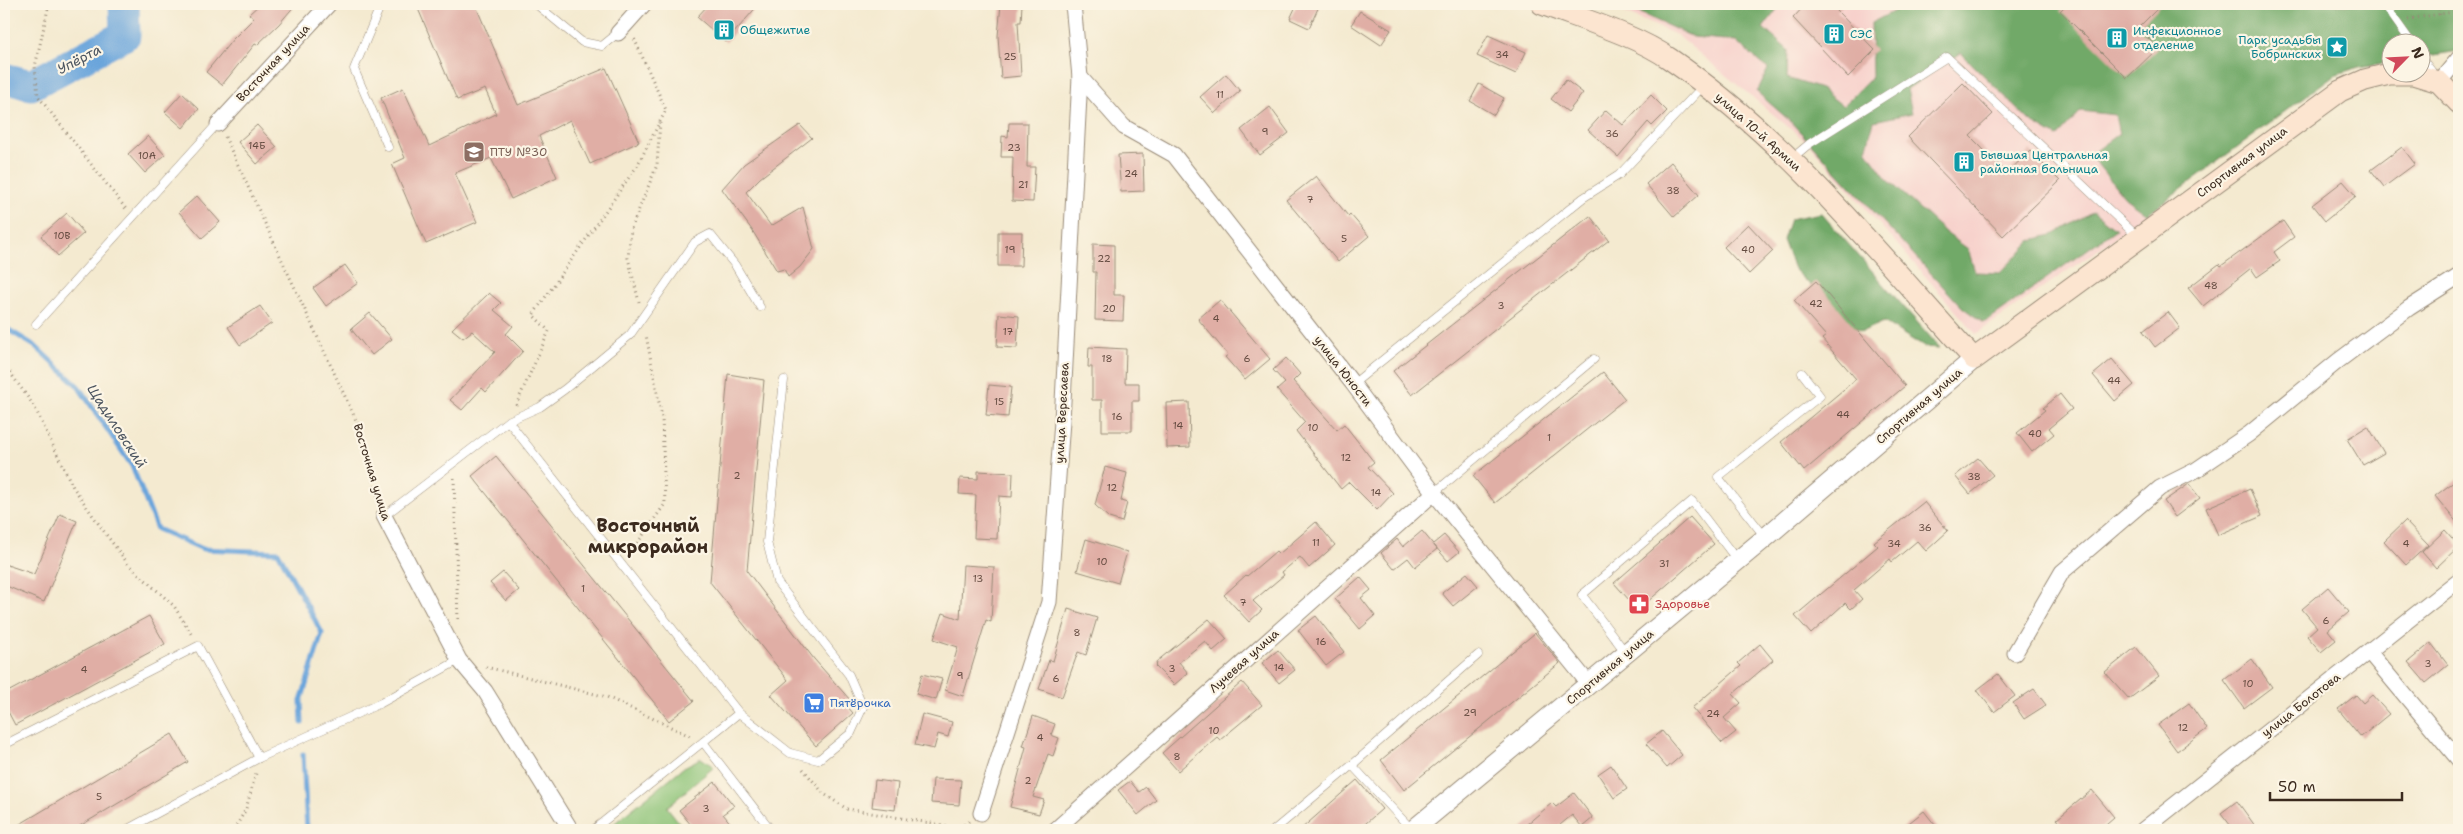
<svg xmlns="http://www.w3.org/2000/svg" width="2463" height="834" font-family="'Shantell Sans',sans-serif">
	<rect width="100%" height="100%" fill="#fcf5e5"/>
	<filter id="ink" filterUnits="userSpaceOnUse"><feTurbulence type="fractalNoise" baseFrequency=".02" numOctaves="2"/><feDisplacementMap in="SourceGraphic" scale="10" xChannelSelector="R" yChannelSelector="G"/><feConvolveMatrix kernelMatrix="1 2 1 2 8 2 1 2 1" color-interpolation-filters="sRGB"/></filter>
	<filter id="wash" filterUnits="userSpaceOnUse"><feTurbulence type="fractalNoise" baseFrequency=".0096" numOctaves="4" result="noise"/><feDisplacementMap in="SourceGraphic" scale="20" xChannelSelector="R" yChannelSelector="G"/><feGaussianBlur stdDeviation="1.12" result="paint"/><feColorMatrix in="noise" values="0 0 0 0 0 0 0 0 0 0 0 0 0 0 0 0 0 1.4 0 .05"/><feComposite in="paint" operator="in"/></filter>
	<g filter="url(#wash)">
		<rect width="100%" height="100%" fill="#f4ead0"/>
		<path fill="#f7d0cb" d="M1604,4h650l58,86 -184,139 -152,105 -167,-190 -132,-109z"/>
		<path fill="#8cc377" stroke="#64764a" d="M701,758l13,9 -47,40 18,23h-79l78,-63z"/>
		<g fill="#71a968" stroke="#566a43">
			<path d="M1631,4h150l-18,24 25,22 -1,28 34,11 22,17 29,-29 -1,-54 37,-19h551v47l-38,6 -1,-15h-30v20l-31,5 -25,8 -187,139 -22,-16 -35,-43 29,-21 -4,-19 -34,-4 -24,26 -27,-16 -69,-68 -54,36 5,24 -38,8 -8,29 21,29 59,54 22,16 7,23 25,1 32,-33 23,-6 38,-23 23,18 -132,94 -22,-16 -172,-186 -33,-29 11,-23 -32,-28 -43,-4 -64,-29z"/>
			<path d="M1821,213l119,135 -16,-1 -40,-25 -21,9 -28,-12 -24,-33 -17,-17 -11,-29 7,-21z"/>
		</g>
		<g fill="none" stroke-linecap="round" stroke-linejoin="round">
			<g stroke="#6ba5db" stroke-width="5">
				<path d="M4,327l31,19 43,40 54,80 25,63 46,20 75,3 44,81 -21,68 1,22"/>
				<path d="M303,754l4,76"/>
			</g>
			<path stroke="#6ba5db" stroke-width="31" d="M4,78l27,7 94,-50 -1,-31"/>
		</g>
		<g id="blocks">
			<g fill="#e0aea5">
				<path d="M260,4h36l-17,20 -22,21 -2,-1 -33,41 -16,-13 27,-33 21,-21 -5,-4z"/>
				<path d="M416,4h59l43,101 88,-37 33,74 -49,22 -20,-44 -31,16 18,41 -46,22 -20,-41 -36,15 22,49 -51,22 -34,-80 13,-6 -24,-60 22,-10 26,58 67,-32 -11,-25 -28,11z"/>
				<path d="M709,4h50l-33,38 -29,-25z"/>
				<path d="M1001,4h21l-1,18h-3l3,54 -20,2 -3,-42z"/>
				<path d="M1297,4h23l-11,24 -19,-9z"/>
				<path d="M1806,4h38l-7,7 38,39 -27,27 -55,-59z"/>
				<path d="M2067,4h95l-24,24 20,20 -31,30 -67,-67z"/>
				<path d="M1360,11l31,19 -10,15 -30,-20z"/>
				<path d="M1488,35l38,17 -10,22 -39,-18z"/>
				<path d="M1226,74l14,17 -25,22 -15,-16z"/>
				<path d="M1566,80l17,13 -15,19 -17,-13z"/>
				<path d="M1963,83l30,31 -23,22 37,37 23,-22 30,30 -57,55 -95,-99z"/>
				<path d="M1479,84l25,14 -10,17 -24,-14z"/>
				<path d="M182,93l17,16 -16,19 -18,-16z"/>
				<path d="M1651,95l16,16 -15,15 -4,-4 -30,35 -30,-27 18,-20 17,15z"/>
				<path d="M1270,107l19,26 -29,22 -19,-25z"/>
				<path d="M1009,123h19l-1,44h8l-2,35 -21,-1 1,-44h-12l1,-21 6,1z"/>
				<path d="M257,125l20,22 -20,17 -19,-22z"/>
				<path d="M800,125l12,13 -52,40 -14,14 25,34 32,-19 11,42 -14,18 -12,10 -4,-8 -7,2 -25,-41 -30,-41 22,-25z"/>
				<path d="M148,136l17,19 -20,18 -17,-19z"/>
				<path d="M2402,147l13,17 -31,23 -13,-17z"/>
				<path d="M1143,154l1,37 -23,1 -3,-37z"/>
				<path d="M1671,162l28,33 -25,22 -28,-33z"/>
				<path d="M1316,176l32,40 2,-2 19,22 -31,26 -52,-62z"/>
				<path d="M2343,181l13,15 -31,25 -13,-16z"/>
				<path d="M197,196l23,26 -18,16 -23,-26z"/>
				<path d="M67,213l17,20 -26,23 -17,-20z"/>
				<path d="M1590,216l19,24 -197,155 -19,-24z"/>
				<path d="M2283,221l11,16 -20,15 6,9 -23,16 -6,-9 -48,38 -15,-18 31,-24 2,2z"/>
				<path d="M1748,224l25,27 -24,23 -25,-27z"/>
				<path d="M998,232h24l-1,34h-23z"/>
				<path d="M1093,244l21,1v50h10l-1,26 -28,-1 1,-48h-3z"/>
				<path d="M345,265l13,18 -32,23 -13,-18z"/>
				<path d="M1816,281l89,105 -101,85 -23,-29 75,-63 -34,-40 4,-3 -32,-36z"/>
				<path d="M489,293l12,10 -7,7 19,16 -7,8 17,17 -37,41 -4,-4 -20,22 -12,-10 45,-48 -23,-21 -9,7 -11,-9z"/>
				<path d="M1220,300l50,59 -25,21 -20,-23 3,-2 -30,-36z"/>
				<path d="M260,306l12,17 -32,22 -12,-18z"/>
				<path d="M2168,312l12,16 -25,19 -12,-16z"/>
				<path d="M370,313l22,26 -20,16 -21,-26z"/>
				<path d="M999,314l20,2 -2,32 -20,-1z"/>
				<path d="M1089,347l37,2 -1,34h14v18h-7v30h-30v-31h-10v-33h-4z"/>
				<path d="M1286,358l14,16 -7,7 44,49 7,-6 30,38 -6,5 25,26 -16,17 -28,-28 -8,7 -45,-58 9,-9 -28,-32 8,-7 -12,-13z"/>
				<path d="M2112,359l22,26 -19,16 -22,-26z"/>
				<path d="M1603,372l22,27 -130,104 -22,-27z"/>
				<path d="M728,374l36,6 -17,191 67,88 37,42 -5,4 7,8 -37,33 -45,-51 17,-15 -78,-98z"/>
				<path d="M989,385l22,2 -3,30 -22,-2z"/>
				<path d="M2060,394l12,15 -23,19 5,6 -22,18 -15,-19 28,-23 -2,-2z"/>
				<path d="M1189,402l1,45 -23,1 -1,-45z"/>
				<path d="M2368,426l16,27 -21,12 -16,-26z"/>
				<path d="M496,456l198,245 -25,20 -197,-245z"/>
				<path d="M1978,458l15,17 -23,19 -15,-18z"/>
				<path d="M1105,467l22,6 -6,28 6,2 -5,19 -13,-4 -14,-13z"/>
				<path d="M978,471l35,2 -1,24 -13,-1 -2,43 -23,-1 2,-43 -17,-1 1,-16 18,1z"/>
				<path d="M2459,478v47l-24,-29z"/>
				<path d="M2189,484l11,14 -25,19 -11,-16z"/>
				<path d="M2250,489l12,27 -44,19 -12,-27z"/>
				<path d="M1924,502l24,29 -22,20 -9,-10 -25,21 -2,-3 -36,31 8,9 -11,10 -6,-6 -34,31 -16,-18 83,-70 -4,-4z"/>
				<path d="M60,514l17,7 -33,81 -40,-17v-21l30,10z"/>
				<path d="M1690,517l24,27 -76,66 -24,-27z"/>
				<path d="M2405,521l23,24 -22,20 -22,-24z"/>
				<path d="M1316,522l19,23 -26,23 -9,-11 -18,15 2,3 -31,26 9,9 -13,12 -25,-27 22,-20 1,1 29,-25 3,3z"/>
				<path d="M2445,530l14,16 -23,22 -14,-16z"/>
				<path d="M1422,531l15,18 -22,18 -7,-9 -14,11 -13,-16 16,-14 6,8z"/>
				<path d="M1444,535l15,17 -11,9 -15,-17z"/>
				<path d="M1086,539l41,13 -9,31 -41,-12z"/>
				<path d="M963,565l31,2 -3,55 -5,-2 -23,76 -18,-6 13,-43 -24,-8 9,-26 17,6z"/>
				<path d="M503,572l16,18 -13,11 -16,-18z"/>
				<path d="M1467,573l11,13 -25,20 -11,-13z"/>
				<path d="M1360,577l11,13 -10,8 14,18 -15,13 -25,-30z"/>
				<path d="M2328,587l21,25 -21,18 8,10 -15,12 -14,-16 10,-9 -15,-18z"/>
				<path d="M1068,609l29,9 -11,37 -8,-3 -16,45 -23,-8 10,-29 4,1z"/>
				<path d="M149,616l16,28 -150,81 -11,-21v-10z"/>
				<path d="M1316,616l28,36 -18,14 -28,-36z"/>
				<path d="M1209,619l18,20 -14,12 -8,-10 -26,21 9,11 -14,12 -19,-19 2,-2 -1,-2z"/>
				<path d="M1535,633l25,30 -156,127 -23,-30z"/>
				<path d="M2431,643l17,22 -22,18 -18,-21z"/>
				<path d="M1760,644l13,16 -40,34 8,9 -17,15 12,14 -14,11 -30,-35 49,-42 -3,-3z"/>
				<path d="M2136,647l23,29 -30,23 -24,-27z"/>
				<path d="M1278,650l17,20 -16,13 -17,-20z"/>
				<path d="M2252,659l20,28 -28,21 -20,-28z"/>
				<path d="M922,674l20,5 -6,21 -20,-6z"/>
				<path d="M1998,674l17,22 -21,16 -17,-22z"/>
				<path d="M1242,682l20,23 -42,35 -3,-3 -39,34 -16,-18z"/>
				<path d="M2034,689l12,16 -22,14 -11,-16z"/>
				<path d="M2356,695l7,8 9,-8 17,19 -28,23 -23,-28z"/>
				<path d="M2189,703l18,26 -30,22 -19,-26z"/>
				<path d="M922,714l30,8 -4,15 -10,-3 -4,15 -19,-4z"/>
				<path d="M1033,716l22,8 -4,11 8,3 -6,18 -5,-2 -15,43 11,3 -5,14 -29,-7 16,-60 -3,-1z"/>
				<path d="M1662,731l20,24 -15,13 -21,-24z"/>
				<path d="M172,734l16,28 -115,68h-63z"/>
				<path d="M1611,765l16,24 -13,9 -16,-24z"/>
				<path d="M933,779l28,1 -2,25 -28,-2z"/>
				<path d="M875,780l23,3 -3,27 -23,-3z"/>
				<path d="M1357,780l25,29 -24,21h-58z"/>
				<path d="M1130,781l9,11 7,-5 10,13 -18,15 -20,-25z"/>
				<path d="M715,782l19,24 -11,8 13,16h-41l-16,-20z"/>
				<path d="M2092,790l22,27 -15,13h-33l-9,-11z"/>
				<path d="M1574,793l19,25 -11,9 -10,-12 -18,15h-34l32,-27 4,4z"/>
				<path d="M2237,801l21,29h-24l-13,-17z"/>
				<path d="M1924,811l15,19h-39z"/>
			</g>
		</g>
	</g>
	<g filter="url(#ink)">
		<use href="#blocks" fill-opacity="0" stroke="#988a77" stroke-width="1"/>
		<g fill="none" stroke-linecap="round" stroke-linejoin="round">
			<g stroke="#988a77" stroke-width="9">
				<g id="service">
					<path d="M381,4l-27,65 34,78"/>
					<path d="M536,4l46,38 20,4 16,-13"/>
					<path d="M2384,4l27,38"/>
					<path d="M2420,56l15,20"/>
					<path d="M1791,159l18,-15 138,-87 192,181"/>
					<path d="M36,324l182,-201"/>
					<path d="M1353,384l230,-186 36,-23 85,-90"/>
					<path d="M508,421l231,292 -146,117"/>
					<path d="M1434,493l160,-134"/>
					<path d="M384,516l124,-95 32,-14 25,-18 65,-54 65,-93 15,-8 25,31 25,42"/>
					<path d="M1765,537l-47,-60 102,-81 -18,-23"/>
					<path d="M1626,653l-44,-58 110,-94 45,59"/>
					<path d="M739,713l51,40 28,7 33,-27 12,-26 -14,-32 -72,-93 -10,-40 17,-162"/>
					<path d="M703,742l68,88"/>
					<path d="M4,745l194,-99 61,112"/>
					<path d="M126,830l133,-72 122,-55 78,-43"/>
					<path d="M1274,830l78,-65"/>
					<path d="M1412,830l-60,-65 126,-110"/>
				</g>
			</g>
			<g stroke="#988a77" stroke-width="17">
				<g id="minor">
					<path d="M618,33l26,-29"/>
					<path d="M1080,77l44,50 50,28 179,229 81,109 155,191"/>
					<path d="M2439,82l20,-24"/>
					<path d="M218,124l111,-120"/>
					<path d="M384,516l75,144 26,31 86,139"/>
					<path d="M2369,652l90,108"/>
					<path d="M2015,653l47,-81 98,-84 36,-18 53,-36 89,-73 71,-53 50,-32"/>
					<path d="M981,813l68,-211 13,-181 18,-344 -7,-73"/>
					<path d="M1055,830l379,-337"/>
					<path d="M2143,830l316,-250"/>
				</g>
			</g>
			<g stroke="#988a77" stroke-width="21">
				<path id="tertiary" d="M1413,830l352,-292 209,-179"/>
			</g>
			<g stroke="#988a77" stroke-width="23">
				<path id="secondary" d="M1542,4c39,15 94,31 128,55 118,81 209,195 304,300l366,-268 25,-11 24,-6h24l26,8 20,21"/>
			</g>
			<g stroke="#988a77" stroke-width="3" stroke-dasharray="1 4" stroke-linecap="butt">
				<path d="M49,4l-14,63 3,29 88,113"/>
				<path d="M2438,4l2,11"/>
				<path d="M2408,19l51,-8"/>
				<path d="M225,137l136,294 18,70"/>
				<path d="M639,302l-11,-44 3,-29 26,-64 3,-43"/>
				<path d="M4,364l30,42 39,81 32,46 24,32 45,41 19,31"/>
				<path d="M516,405l33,-74 -16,-16 104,-149 29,-56 -32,-72"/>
				<path d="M454,478l4,144"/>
				<path d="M626,553l10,-8 29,-41 -3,-86 -16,-83"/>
				<path d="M486,667l121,30 83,39"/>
				<path d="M803,769l21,25 23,15 113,19 9,-7"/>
				<path d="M234,830l12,-21 10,-36"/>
			</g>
			<use href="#service" stroke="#fff" stroke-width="8"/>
			<use href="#minor" stroke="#fff" stroke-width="15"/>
			<use href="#tertiary" stroke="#fff" stroke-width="19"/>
			<use href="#secondary" stroke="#fce5d0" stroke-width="21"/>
		</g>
	</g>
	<defs>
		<g id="building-square" transform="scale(1.125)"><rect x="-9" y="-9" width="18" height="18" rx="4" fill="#0f9aa8" stroke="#fcf5e5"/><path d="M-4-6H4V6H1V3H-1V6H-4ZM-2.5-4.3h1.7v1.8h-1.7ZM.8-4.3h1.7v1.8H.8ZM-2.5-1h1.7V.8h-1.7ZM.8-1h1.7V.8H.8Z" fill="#fff"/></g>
		<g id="sight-square" transform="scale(1.125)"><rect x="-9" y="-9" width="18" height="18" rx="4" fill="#0f9aa8" stroke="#fcf5e5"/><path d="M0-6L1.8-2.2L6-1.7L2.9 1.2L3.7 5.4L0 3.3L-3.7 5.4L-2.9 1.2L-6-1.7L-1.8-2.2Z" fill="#fff"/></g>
		<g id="university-square" transform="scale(1.125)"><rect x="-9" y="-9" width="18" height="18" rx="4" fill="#8d6e63" stroke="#fcf5e5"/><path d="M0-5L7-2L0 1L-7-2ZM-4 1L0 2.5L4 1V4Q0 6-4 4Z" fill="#fff"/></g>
		<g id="pharmacy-square" transform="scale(1.125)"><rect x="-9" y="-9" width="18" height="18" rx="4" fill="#e0444e" stroke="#fcf5e5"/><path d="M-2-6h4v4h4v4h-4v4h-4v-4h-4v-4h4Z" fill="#fff"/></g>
		<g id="supermarket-square" transform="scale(1.125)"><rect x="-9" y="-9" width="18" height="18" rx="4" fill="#3f7fe0" stroke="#fcf5e5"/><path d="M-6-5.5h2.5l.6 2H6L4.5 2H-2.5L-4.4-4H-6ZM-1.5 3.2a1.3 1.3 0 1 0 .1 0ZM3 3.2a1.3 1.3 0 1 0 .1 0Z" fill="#fff"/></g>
	</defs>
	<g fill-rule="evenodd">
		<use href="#building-square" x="724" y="30"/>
		<use href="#building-square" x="1834" y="34"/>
		<use href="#building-square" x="2117" y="38"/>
		<use href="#sight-square" x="2337" y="47"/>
		<use href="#university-square" x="474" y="152"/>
		<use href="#building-square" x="1964" y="162"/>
		<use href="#pharmacy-square" x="1639" y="604"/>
		<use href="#supermarket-square" x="814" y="703"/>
	</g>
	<g text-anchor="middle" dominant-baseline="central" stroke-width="4.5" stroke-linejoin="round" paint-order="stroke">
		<g font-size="10" fill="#644b40">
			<text x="1502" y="54">34</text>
			<text x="1010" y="56">25</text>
			<text x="1220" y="94">11</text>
			<text x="1265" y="131">9</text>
			<text x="1612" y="133">36</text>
			<text x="257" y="145">14Б</text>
			<text x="1014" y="147">23</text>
			<text x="147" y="155">10А</text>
			<text x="1131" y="173">24</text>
			<text x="1023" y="184">21</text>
			<text x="1673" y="190">38</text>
			<text x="1310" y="199">7</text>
			<text x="62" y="235">10В</text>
			<text x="1344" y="238">5</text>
			<text x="1010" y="249">19</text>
			<text x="1748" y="249">40</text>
			<text x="1104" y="258">22</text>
			<text x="2211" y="285">48</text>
			<text x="1816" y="303">42</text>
			<text x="1501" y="305">3</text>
			<text x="1109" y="308">20</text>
			<text x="1216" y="318">4</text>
			<text x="1008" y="331">17</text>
			<text x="1107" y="358">18</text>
			<text x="1247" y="358">6</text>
			<text x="2114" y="380">44</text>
			<text x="999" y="401">15</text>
			<text x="1843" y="414">44</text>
			<text x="1117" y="416">16</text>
			<text x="1178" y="425">14</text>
			<text x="1313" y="427">10</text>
			<text x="2035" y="433">40</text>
			<text x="1549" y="437">1</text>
			<text x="1346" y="457">12</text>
			<text x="737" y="475">2</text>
			<text x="1974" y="476">38</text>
			<text x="1112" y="487">12</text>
			<text x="1376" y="492">14</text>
			<text x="1925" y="527">36</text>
			<text x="1316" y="542">11</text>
			<text x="1894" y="543">34</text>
			<text x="2406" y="543">4</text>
			<text x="1102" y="561">10</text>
			<text x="1664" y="563">31</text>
			<text x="978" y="578">13</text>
			<text x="583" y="588">1</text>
			<text x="1243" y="602">7</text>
			<text x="2326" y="620">6</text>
			<text x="1077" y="632">8</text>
			<text x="1321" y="641">16</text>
			<text x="2428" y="663">3</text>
			<text x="1279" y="667">14</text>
			<text x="1172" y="668">3</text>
			<text x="84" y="669">4</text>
			<text x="960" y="675">9</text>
			<text x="1056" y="678">6</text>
			<text x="2248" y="683">10</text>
			<text x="1470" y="712">29</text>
			<text x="1713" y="713">24</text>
			<text x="2183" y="727">12</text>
			<text x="1214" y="730">10</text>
			<text x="1040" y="737">4</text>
			<text x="1177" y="756">8</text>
			<text x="1028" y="780">2</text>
			<text x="99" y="796">5</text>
			<text x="706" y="808">3</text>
		</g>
		<g font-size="12" fill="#0d838f" stroke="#fcf5e5" text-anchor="start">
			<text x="740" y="30">Общежитие</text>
			<text x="2133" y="31">Инфекционное<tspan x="2133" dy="14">отделение</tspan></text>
			<text x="1850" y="34">СЭС</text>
			<text x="2321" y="40" text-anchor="end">Парк усадьбы<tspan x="2321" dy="14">Бобринских</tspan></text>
			<text x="1980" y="155">Бывшая Центральная<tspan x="1980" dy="14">районная больница</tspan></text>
		</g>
		<g font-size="12" fill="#3b2a1e" stroke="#fcf5e5">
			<text transform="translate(273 63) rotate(-47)">Восточная улица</text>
			<text transform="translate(1758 132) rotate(42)">улица 10-й Армии</text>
			<text transform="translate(2242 162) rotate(-37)">Спортивная улица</text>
			<text transform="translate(1343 371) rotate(52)">улица Юности</text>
			<text transform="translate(1919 406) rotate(-41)">Спортивная улица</text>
			<text transform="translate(1062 413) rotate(-87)">улица Вересаева</text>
			<text transform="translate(372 472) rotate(73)">Восточная улица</text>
			<text transform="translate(1244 661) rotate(-42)">Лучевая улица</text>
			<text transform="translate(1610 667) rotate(-40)">Спортивная улица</text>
			<text transform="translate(2301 705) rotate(-38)">улица Болотова</text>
		</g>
		<g font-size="12" fill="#785e54" stroke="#fcf5e5" text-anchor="start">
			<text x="490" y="152">ПТУ №30</text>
		</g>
		<g font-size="12" fill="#be3a42" stroke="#fcf5e5" text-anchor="start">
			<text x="1655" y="604">Здоровье</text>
		</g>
		<g font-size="12" fill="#366cbe" stroke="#fcf5e5" text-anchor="start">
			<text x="830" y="703">Пятёрочка</text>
		</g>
		<g font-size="14" font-style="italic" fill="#4c5560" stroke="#fcf5e5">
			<text transform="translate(79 59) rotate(-28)">Упёрта</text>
			<text transform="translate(117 426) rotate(57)">Щадиловский</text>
		</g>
		<g font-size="18" font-weight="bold" fill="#3b2a1e" stroke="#fcf5e5">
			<text x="648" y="526">Восточный<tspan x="648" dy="21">микрорайон</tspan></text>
		</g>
	</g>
	<rect width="2463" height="834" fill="none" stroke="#fcf5e5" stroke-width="20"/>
	<g transform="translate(2406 58) rotate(66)"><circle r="24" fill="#fcf5e5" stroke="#afa495"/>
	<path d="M0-4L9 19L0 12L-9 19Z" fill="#d1495b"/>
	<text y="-8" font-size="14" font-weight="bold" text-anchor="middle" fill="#3b2a1e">N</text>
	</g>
	<path d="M2270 792v8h132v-8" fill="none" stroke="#3b2a1e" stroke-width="2.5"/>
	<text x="2278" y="792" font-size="15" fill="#3b2a1e" stroke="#fcf5e5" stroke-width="4" paint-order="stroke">50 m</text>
</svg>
